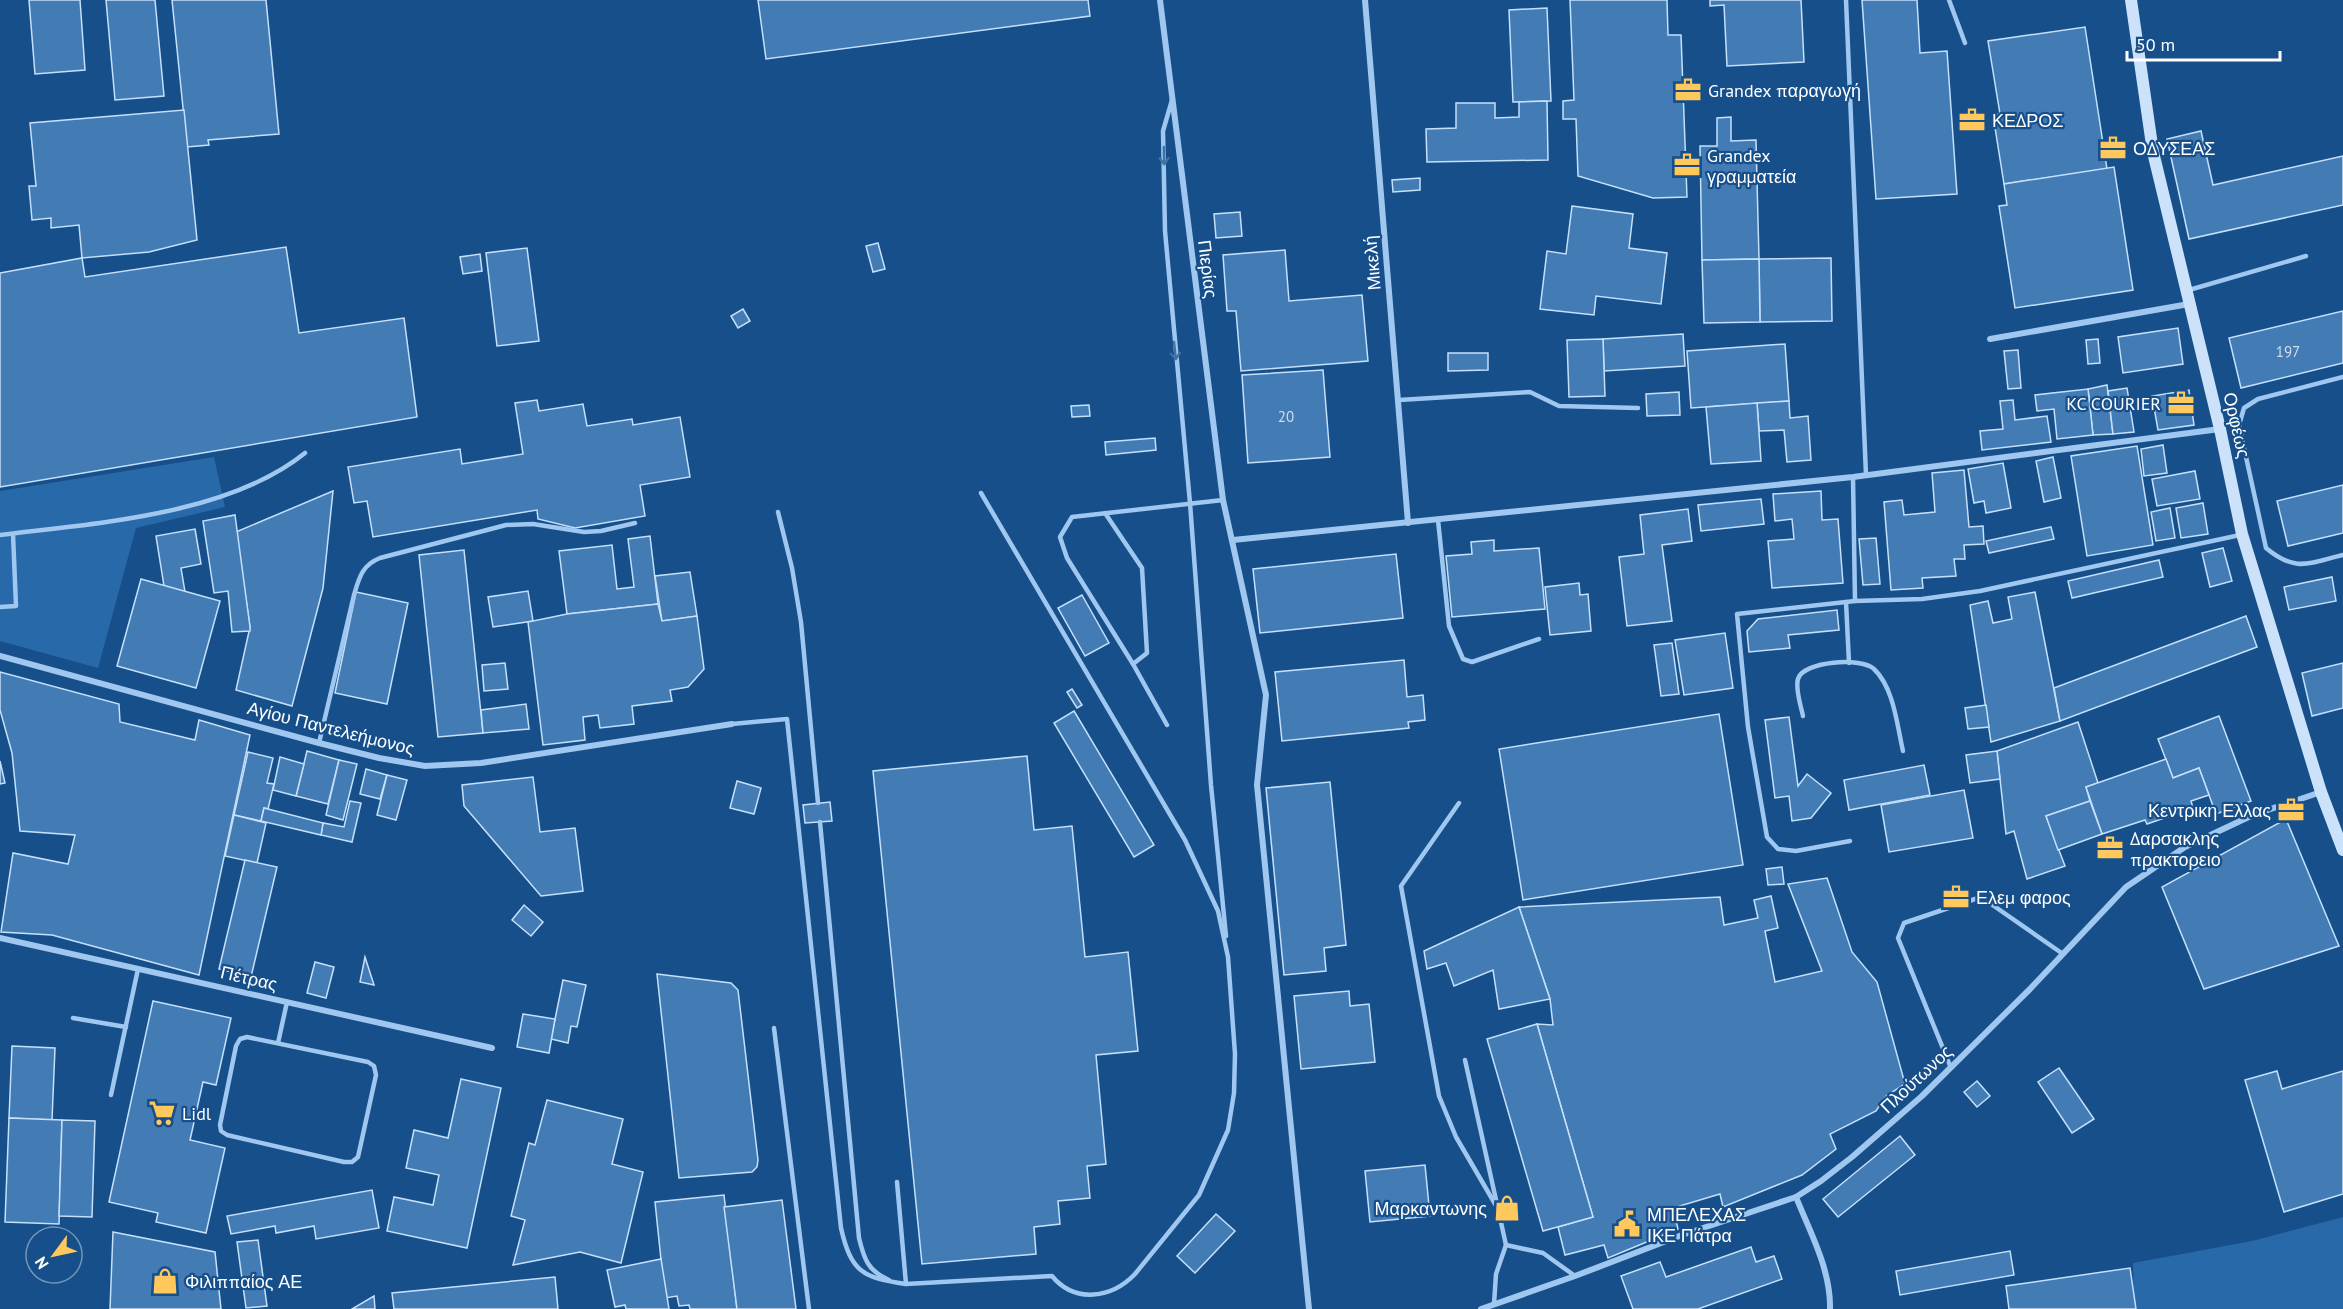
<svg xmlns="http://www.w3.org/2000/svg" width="2343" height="1309" font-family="'PT Sans',sans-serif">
	<rect width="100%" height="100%" fill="#164f8a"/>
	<g fill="#2869a9">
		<path d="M214,457l11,50 -89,21 -38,140 -98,-27v-150z"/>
		<path d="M2343,1217v92h-209l-1,-46 119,-22z"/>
	</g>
	<g fill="#437bb5" stroke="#c5e0fb" stroke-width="1.5">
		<path d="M29,0h51l5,70 -50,4z"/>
		<path d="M106,0h49l9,96 -49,4z"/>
		<path d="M172,0h94l13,134 -71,6 1,5 -22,2z"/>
		<path d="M758,0h330l2,16 -324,43z"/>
		<path d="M1570,0h97l1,35h13l6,162 -34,1 -75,-22 -2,-57h-13v-18l11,-1z"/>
		<path d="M1710,0h91l3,62 -77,4 -3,-61 -14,1z"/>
		<path d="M1862,0h55l3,53 27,-2 10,143 -81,5z"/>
		<path d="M1547,8l4,93 -38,1 -4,-92z"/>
		<path d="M2085,27l22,142 -103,15 -11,-69 7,-1 -12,-73z"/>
		<path d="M1547,101l1,59 -121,2 -1,-33 30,-1v-25h39v15l24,-1v-15z"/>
		<path d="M184,110l13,130 -48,12 -67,6 -3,-33 -28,3v-10l-19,2 -3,-34h7l-6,-63z"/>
		<path d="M1731,117v24l25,-1 3,119 -57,1 -2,-114h17v-28z"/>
		<path d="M2201,131l12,54 130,-29v49l-154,34 -22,-100z"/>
		<path d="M2114,167l19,123 -118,18 -16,-102 8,-1 -3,-21z"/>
		<path d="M1420,178v12l-27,2 -1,-12z"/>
		<path d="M1572,206l61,8 -4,34 38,5 -6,51 -65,-8 -2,19 -54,-6 7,-58 19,3z"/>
		<path d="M1240,212l2,24 -26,2 -2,-24z"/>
		<path d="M878,243l7,26 -12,3 -7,-26z"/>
		<path d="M286,247l13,86 105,-15 13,99 -417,70v-214l82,-15 3,19z"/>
		<path d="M527,248l12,93 -42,5 -11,-93z"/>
		<path d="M1285,250l4,51 73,-6 6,66 -127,10 -5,-60h-9l-4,-56z"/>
		<path d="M480,254l2,17 -19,3 -3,-17z"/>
		<path d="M1831,258l1,63 -72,1 -1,-63z"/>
		<path d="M1759,259l1,63 -56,1 -2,-63z"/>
		<path d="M743,309l7,12 -12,7 -7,-12z"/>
		<path d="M2343,311v52l-102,25 -12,-50z"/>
		<path d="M2178,328l5,36 -60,9 -5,-36z"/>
		<path d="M1683,334l2,32 -81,5 -1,-32z"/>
		<path d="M1603,339l2,57 -36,1 -2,-57z"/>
		<path d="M2098,339l2,24 -12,1 -2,-24z"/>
		<path d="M1785,344l4,57 -98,7 -4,-57z"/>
		<path d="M2018,350l3,38 -13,1 -4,-38z"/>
		<path d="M1448,353h40v17l-40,1z"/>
		<path d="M1323,370l7,87 -82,6 -6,-88z"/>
		<path d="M2107,385l6,49 -20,1 -5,-46z"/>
		<path d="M2127,388l7,44 -21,2 -5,-43z"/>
		<path d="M2088,389l5,46 -36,4 -3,-30 -17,2 -2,-16z"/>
		<path d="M2189,390l5,35 -36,5 -6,-34z"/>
		<path d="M1679,392l1,23 -33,1 -1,-22z"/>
		<path d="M537,400l2,11 44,-7 4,22 45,-7 1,6 47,-8 10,60 -50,8 5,31 -70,12 -37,-9 -1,-9 -164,27 -6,-36 -13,2 -6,-36 112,-18 2,15 61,-10 -8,-51z"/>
		<path d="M2013,400l2,20 32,-4 4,26 -69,8 -2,-19 23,-2 -3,-28z"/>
		<path d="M1789,401l1,17 18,-2 3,44 -24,2 -3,-32 -25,1 -2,-28z"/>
		<path d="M1757,403l4,58 -50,3 -5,-57z"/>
		<path d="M1089,405l1,11 -18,1 -1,-11z"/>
		<path d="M1155,438l1,12 -50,5 -1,-13z"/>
		<path d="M2163,445l4,28 -23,3 -3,-27z"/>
		<path d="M2137,446l16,99 -66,11 -16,-100z"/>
		<path d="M2053,457l8,41 -17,4 -8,-41z"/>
		<path d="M2003,463l8,45 -25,5 -2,-12 -10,2 -6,-34z"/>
		<path d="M1964,470l5,57 14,-1 1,18 -20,1 1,14h-11l2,17 -34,2 1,10 -32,2 -7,-88 18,-2 2,15 31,-3 -3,-39z"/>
		<path d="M2195,471l5,28 -43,7 -5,-27z"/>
		<path d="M2343,485v48l-55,13 -11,-45z"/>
		<path d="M333,491l-10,97 -31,118 -56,-16 14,-63 -14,-95z"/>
		<path d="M1821,491l1,29 16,-1 5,64 -71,5 -4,-47 26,-2 -2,-20 -17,2 -2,-27z"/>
		<path d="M1761,499l3,25 -63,7 -3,-26z"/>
		<path d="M2203,503l5,31 -27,4 -5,-30z"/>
		<path d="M2170,508l5,30 -19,3 -5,-29z"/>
		<path d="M1688,509l4,32 -30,4 10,76 -45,5 -8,-69 25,-3 -4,-39z"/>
		<path d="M235,515l15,112v4l-18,1 -4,-41 -14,2 -11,-72z"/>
		<path d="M2051,527l3,12 -65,14 -3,-12z"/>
		<path d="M195,529l6,35 -20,4 4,24 -21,-6 -8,-50z"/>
		<path d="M650,536l8,68 -91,10 -8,-63 53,-6 5,44 17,-2 -6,-48z"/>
		<path d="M1876,538l4,46 -17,1 -4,-46z"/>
		<path d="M1494,540v11l45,-3 6,61 -93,8 -6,-61 26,-2 -1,-12z"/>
		<path d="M2223,548l9,33 -22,6 -8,-34z"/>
		<path d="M464,550l19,183 -45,4 -19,-182z"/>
		<path d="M1396,554l7,64 -143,15 -7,-64z"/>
		<path d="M2159,560l4,17 -91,21 -4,-17z"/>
		<path d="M690,572l7,44 -35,5 -7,-45z"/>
		<path d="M2332,577l4,24 -47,9 -5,-23z"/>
		<path d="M141,579l79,22 -24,87 -79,-22z"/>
		<path d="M1579,583l1,12 8,-1 3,37 -41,4 -5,-48z"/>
		<path d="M528,591l5,30 -40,6 -5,-30z"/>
		<path d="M356,592l52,11 -21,101 -52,-11z"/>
		<path d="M2035,592l25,129 -69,21 -21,-137 18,-4 5,22 19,-4 -4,-22z"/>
		<path d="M1082,595l27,48 -24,13 -27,-48z"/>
		<path d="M658,604l4,17 35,-5 7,53 -16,18 -18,3 2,11 -40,5 2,18 -34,4 -2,-13 -15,2 2,23 -42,5 -15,-123 39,-8z"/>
		<path d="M1837,610l2,20 -51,5 2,13 -41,4 -2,-21 11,-12z"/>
		<path d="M2246,616l11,31 -197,74 -6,-33z"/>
		<path d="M1725,633l8,55 -49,7 -9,-55z"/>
		<path d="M1672,643l7,51 -18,2 -7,-51z"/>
		<path d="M1404,660l3,37 16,-2 2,25 -17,2 1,6 -127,13 -7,-69z"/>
		<path d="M505,663l3,26 -24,2 -2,-26z"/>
		<path d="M2343,663v45l-31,8 -10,-43z"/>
		<path d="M0,672l119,32 1,18 75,18 4,-20 51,15 -51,240 -147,-40 -51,-3 12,-79 55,11 7,-29 -55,-4 -8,-78 -12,-43z"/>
		<path d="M1072,689l10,16 -5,3 -10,-16z"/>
		<path d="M526,704l3,25 -46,4 -2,-23z"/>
		<path d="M1986,705l3,22 -21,2 -3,-21z"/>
		<path d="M1074,711l80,134 -20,12 -80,-134z"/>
		<path d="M1719,714l24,151 -220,35 -24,-151z"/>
		<path d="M2219,716l32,85 -35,13 -17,-46 -26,10 -15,-39z"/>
		<path d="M1789,717l9,69 9,-12 24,19 -20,25 -19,3 -3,-25 -14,2 -10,-78z"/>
		<path d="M2078,722l20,61 -12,4 4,14 -44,15 19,50 -38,13 -13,-48 -8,3 -9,-83z"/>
		<path d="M307,751l32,9 -11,44 -32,-8z"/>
		<path d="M1997,751l3,28 -30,4 -4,-28z"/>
		<path d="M248,752l25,6 -6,25 7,1 -6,25 -4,-1 -3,13 -27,-6z"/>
		<path d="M1027,756l7,74 38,-4 13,131 43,-5 10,99 -42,4 10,109 -19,2 3,32 -32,3 2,23 -26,3 2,27 -114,10 -49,-493z"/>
		<path d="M280,757l24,7 -8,32 -23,-6z"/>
		<path d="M2166,759l7,19 26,-10 10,27 -18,6 2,7 -46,16 -2,-4 -43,14 -16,-47z"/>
		<path d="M339,760l18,4 -14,56 -17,-5z"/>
		<path d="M0,761l5,22 -5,1z"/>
		<path d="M1924,765l6,30 -81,15 -5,-30z"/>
		<path d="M366,769l21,6 -7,24 -20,-5z"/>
		<path d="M387,775l20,5 -11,40 -19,-5z"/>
		<path d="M533,777l7,55 35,-4 8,63 -42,5 -77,-90 -2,-21z"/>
		<path d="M737,781l24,7 -7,26 -24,-6z"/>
		<path d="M1330,782l16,163 -22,3 2,23 -42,4 -18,-187z"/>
		<path d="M1964,790l9,48 -84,14 -8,-47z"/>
		<path d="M350,801l11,2 -9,39 -31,-7 2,-12 21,4z"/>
		<path d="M2090,801l12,33 -44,16 -12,-34z"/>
		<path d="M830,802l2,19 -27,2 -2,-18z"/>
		<path d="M264,808l59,15 -2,12 -60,-14z"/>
		<path d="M234,815l32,8 -9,40 -32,-7z"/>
		<path d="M2286,819l53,127 -135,43 -42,-102z"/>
		<path d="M245,860l32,7 -26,110 -32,-8z"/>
		<path d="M1782,867l2,17 -16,1 -2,-16z"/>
		<path d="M1827,878l25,74 25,30 28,102 -19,12 -10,15 -46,23 6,15 -34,26 -79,32 -3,-13 -47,14 5,21 -70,29 -4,-13 -39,10 -7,-28 35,-10 -56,-193 16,1 -3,-26 -31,-92 201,-10 4,28 34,-7 -4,-18 17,-4 7,32 -13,3 10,51 47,-11 -34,-87z"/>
		<path d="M524,905l19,17 -12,14 -19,-16z"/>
		<path d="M1519,907l31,92 -51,10 -6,-39 -39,16 -8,-23 -19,6 -3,-18z"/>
		<path d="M365,957l9,28 -14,-3z"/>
		<path d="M315,962l19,5 -8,31 -19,-5z"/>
		<path d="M657,974l74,9 7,7 20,170 -1,7 -5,5 -73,6z"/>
		<path d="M563,980l23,5 -9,42 -6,-1 -3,17 -17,-4z"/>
		<path d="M1349,991l1,15 19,-2 6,58 -74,7 -7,-73z"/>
		<path d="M153,1001l78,17 -15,67 -13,-3 -13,58 35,8 -19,85 -50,-11 2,-9 -49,-11z"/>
		<path d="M523,1014l32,5 -6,34 -32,-6z"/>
		<path d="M1537,1024l56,193 -50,14 -56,-192z"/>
		<path d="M12,1046l43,2 -3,72 -43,-2z"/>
		<path d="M2059,1068l35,51 -22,14 -34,-51z"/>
		<path d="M2277,1071l5,18 61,-18v123l-59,18 -39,-132z"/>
		<path d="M461,1079l40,9 -34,160 -80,-17 7,-34 39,8 6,-30 -33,-7 8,-38 34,8z"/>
		<path d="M1977,1081l13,15 -13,11 -13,-15z"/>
		<path d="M547,1100l76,19 -11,45 31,8 -22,91 -41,-11 -67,13 12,-45 -14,-4 18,-73 6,2z"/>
		<path d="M9,1118l53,2 -3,104 -54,-2z"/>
		<path d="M62,1120l33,1 -3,96 -33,-1z"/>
		<path d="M1900,1136l15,19 -77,62 -15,-18z"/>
		<path d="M1425,1165l5,51 -60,6 -5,-51z"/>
		<path d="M372,1190l7,38 -63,11 -2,-13 -38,7 -1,-7 -44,8 -4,-18z"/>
		<path d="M724,1195l13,114h-47l-1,-4 -10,1 -2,-10 -12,2 -10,-96z"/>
		<path d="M782,1200l14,109h-59l-13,-102z"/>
		<path d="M1216,1214l19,17 -40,42 -18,-17z"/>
		<path d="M113,1232l102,20 6,57h-111z"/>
		<path d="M258,1240l9,66 -21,2 -9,-66z"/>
		<path d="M1751,1247l5,15 18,-6 8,23 -84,30h-65l-12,-33 39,-14 6,15z"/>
		<path d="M2010,1251l4,24 -114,20 -4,-24z"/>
		<path d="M661,1259l8,50h-43l-1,-4 -10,2 -8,-37z"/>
		<path d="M2130,1268l6,41h-127l-3,-23z"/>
		<path d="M555,1277l3,32h-164l-2,-16z"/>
		<path d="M374,1296l1,13h-23z"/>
	</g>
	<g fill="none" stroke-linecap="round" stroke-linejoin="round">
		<g stroke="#9fc7ef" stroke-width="4.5">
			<path d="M1846,0l20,475"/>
			<path d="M1949,0l16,43"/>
			<path d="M1172,100l-9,31 2,100 25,272 21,282 15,151"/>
			<path d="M2189,290l117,-34"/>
			<path d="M2343,377l-85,22 -14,9 -5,17 27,123c30,25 43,15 77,7"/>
			<path d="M1399,400l131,-8 29,14 79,2"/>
			<path d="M1853,477l2,124"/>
			<path d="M778,512l14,56 9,54 17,181"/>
			<path d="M1105,513l37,55 5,85 -14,11"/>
			<path d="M1438,520l11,106 14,33 9,3 67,-23"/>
			<path d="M0,535c96,-12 228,-20 305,-82"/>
			<path d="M1846,602l3,61"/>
			<path d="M0,607l16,-1 -3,-72"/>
			<path d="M1803,716c-2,-10 -8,-27 -5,-37 5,-18 64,-22 76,-10 20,19 23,56 29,82"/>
			<path d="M732,724l55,-5 54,509c10,44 22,50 65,56"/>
			<path d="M1167,725l-34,-61 -66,-106 -7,-21 12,-20 151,-17"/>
			<path d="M319,743l35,-148c5,-17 8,-30 26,-37l126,-33 27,-1 51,8 17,-1 34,-8"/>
			<path d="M1459,803l-58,83 38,210 17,41 42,72"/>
			<path d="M820,822l39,416c5,21 9,33 30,42"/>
			<path d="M1850,841l-54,10 -18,-2 -11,-12 -19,-110 -11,-113 118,-13 67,-2 58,-8 260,-56"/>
			<path d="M73,1018l53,9"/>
			<path d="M774,1028l35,281"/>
			<path d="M247,1037l121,25 6,4 2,9 -18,82 -6,5h-8l-117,-27 -6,-4 -1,-6 16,-79 4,-7z"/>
			<path d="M278,1043l9,-41"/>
			<path d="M1465,1060l41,185 -10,29 -2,30"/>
			<path d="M1951,1068l-53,-130 6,-15 77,-26 82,57"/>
			<path d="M111,1095l27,-126"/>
			<path d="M897,1182l9,102 146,-8c23,28 60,22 83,-2l64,-79 29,-65 6,-37 1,-39 -7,-97 -10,-46 -33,-71 -204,-347"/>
			<path d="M1506,1245l37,8 32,23"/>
		</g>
		<g stroke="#9fc7ef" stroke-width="6">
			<path d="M1160,0l63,500 43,195 -9,90 52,524"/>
			<path d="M1365,0l43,523"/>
			<path d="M1990,339l199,-35"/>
			<path d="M1233,540l620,-63 367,-48"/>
			<path d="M0,656l319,87 60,15 46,8 56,-3 251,-39"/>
			<path d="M0,938l492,110"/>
			<path d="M1796,1197c14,35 35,73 34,112"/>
			<path d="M1481,1309l94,-33 107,-41 114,-38 25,-16 31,-24 70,-61 108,-107 96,-102 59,-40 68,-32 68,-23"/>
		</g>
		<path stroke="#cce2fa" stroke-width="12" d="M2131,0l22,152 67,277 22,105 79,258 22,58"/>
	</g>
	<defs><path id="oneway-shaft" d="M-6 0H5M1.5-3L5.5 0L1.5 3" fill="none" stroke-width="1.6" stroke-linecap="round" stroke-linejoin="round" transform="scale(1.5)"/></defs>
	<g stroke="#3f73a8">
		<use href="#oneway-shaft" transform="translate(1164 156) rotate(89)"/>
		<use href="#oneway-shaft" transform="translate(1175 351) rotate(84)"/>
	</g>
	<defs>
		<g id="office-bare" transform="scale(2.07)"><path d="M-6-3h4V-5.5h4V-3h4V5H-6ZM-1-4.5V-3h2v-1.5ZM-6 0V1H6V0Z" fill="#ffc85c" stroke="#164f8a" stroke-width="2.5" paint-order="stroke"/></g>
		<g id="supermarket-bare" transform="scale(2.07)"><path d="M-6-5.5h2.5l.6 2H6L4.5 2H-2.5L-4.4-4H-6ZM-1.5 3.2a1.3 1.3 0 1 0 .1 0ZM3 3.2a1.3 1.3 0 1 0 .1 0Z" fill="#ffc85c" stroke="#164f8a" stroke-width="2.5" paint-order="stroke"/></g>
		<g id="shop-bare" transform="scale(2.07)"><path d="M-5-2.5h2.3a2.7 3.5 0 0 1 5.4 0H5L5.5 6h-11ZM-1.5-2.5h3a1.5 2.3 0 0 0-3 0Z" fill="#ffc85c" stroke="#164f8a" stroke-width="2.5" paint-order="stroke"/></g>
		<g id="civic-bare" transform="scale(2.07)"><path d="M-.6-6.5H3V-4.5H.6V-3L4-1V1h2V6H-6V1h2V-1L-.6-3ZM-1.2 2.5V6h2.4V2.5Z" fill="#ffc85c" stroke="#164f8a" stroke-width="2.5" paint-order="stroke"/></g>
	</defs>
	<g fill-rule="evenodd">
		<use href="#office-bare" x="1688" y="90"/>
		<use href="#office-bare" x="1972" y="120"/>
		<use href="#office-bare" x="2113" y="148"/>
		<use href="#office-bare" x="1687" y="165"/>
		<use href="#office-bare" x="2181" y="403"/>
		<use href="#office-bare" x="2291" y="810"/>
		<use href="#office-bare" x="2110" y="848"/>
		<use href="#office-bare" x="1956" y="897"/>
		<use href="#supermarket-bare" x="162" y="1113"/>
		<use href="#shop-bare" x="1507" y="1208"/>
		<use href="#civic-bare" x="1627" y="1224"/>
		<use href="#shop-bare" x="165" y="1281"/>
	</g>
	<g text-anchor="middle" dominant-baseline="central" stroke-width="4.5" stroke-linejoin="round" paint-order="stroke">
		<g font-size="15" fill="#d0deec">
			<text x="2288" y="351">197</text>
			<text x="1286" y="416">20</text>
		</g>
		<g font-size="18" fill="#fff" stroke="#164f8a" text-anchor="start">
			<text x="1708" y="90">Grandex παραγωγή</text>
			<text x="1992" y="120">ΚΕΔΡΟΣ</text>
			<text x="2133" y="148">ΟΔΥΣΕΑΣ</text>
			<text x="1707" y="155">Grandex<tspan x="1707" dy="21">γραμματεία</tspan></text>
			<text x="2161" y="403" text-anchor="end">KC COURIER</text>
			<text x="2271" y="810" text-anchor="end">Κεντρικη Ελλας</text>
			<text x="2130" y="838">Δαρσακλης<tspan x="2130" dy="21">πρακτορειο</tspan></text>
			<text x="1976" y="897">Ελεμ φαρος</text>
			<text x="182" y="1113">Lidl</text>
			<text x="1487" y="1208" text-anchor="end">Μαρκαντωνης</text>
			<text x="1647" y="1214">ΜΠΕΛΕΧΑΣ<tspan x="1647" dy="21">ΙΚΕ Πάτρα</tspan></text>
			<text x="185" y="1281">Φιλιππαίος ΑΕ</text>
		</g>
		<g font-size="18" fill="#fff" stroke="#164f8a">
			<text transform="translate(1372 263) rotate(-95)">Μικελή</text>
			<text transform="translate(1208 269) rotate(83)">Πιερίας</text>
			<text transform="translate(2237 425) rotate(77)">Ορφέως</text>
			<text transform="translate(331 728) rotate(14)">Αγίου Παντελεήμονος</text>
			<text transform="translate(249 978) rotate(13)">Πέτρας</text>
			<text transform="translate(1916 1079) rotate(-43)">Πλούτωνος</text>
		</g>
	</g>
	<g transform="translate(54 1255) rotate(237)"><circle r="28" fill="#164f8a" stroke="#7395b9" stroke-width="1.5"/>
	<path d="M0-4.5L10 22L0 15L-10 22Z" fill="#ffc85c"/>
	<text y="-9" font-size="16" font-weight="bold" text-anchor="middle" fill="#ffffff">N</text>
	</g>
	<path d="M2127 51v9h153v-9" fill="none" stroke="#ffffff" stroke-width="3"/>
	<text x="2136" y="51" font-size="18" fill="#ffffff" stroke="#164f8a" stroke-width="4.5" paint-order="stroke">50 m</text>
</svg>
